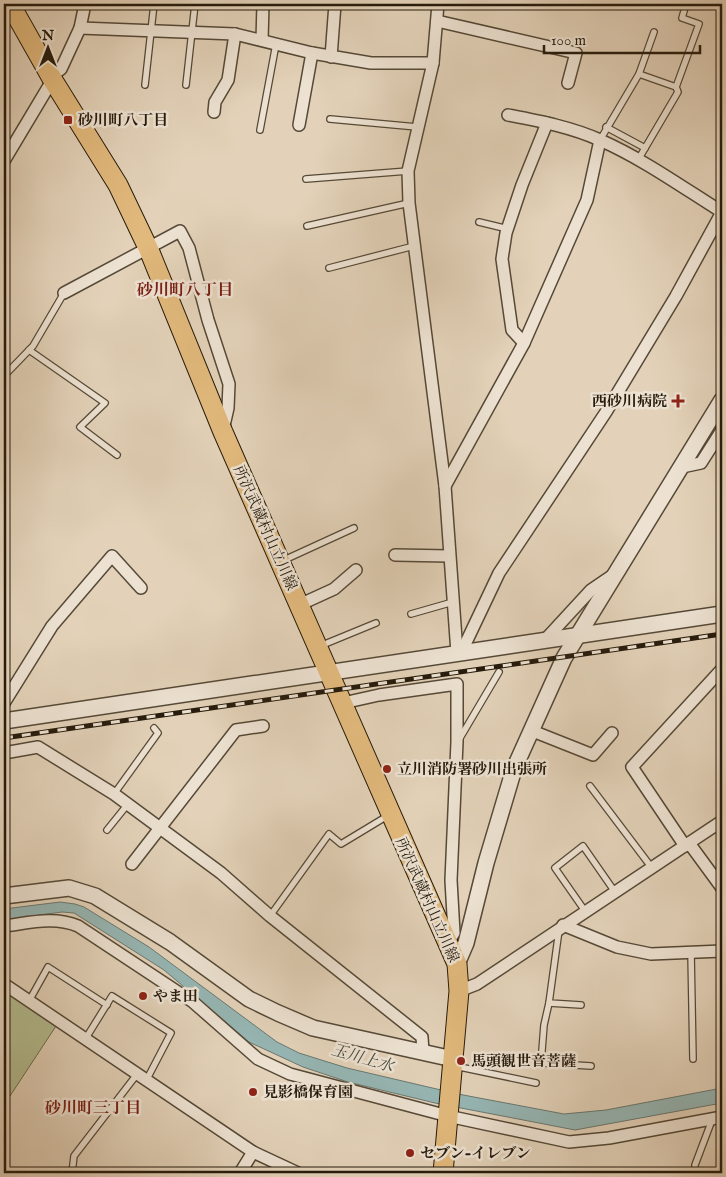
<svg xmlns="http://www.w3.org/2000/svg" width="726" height="1177" font-family="'IM FELL English','Noto Serif JP',serif">
	<rect width="100%" height="100%" fill="#e3d2b9"/>
	<filter id="stains"><feTurbulence type="fractalNoise" baseFrequency=".004" numOctaves="4"/><feColorMatrix values="0 0 0 0 .2 0 0 0 0 .09 0 0 0 0 .02 0 0 0 .5 -.17"/></filter>
	<radialGradient id="worn" r=".72"><stop offset=".6" stop-color="#630" stop-opacity="0"/><stop offset="1" stop-color="#630" stop-opacity=".3"/></radialGradient>
	<path fill="#b3bc90" stroke="#6c6c4e" d="M4,987l54,36 -48,73 -6,-4z"/>
	<path fill="#96b6b4" stroke="#697871" d="M60,902l15,2 9,3 65,40 128,95 22,11 48,15 111,26 106,20 42,-4 116,-22v15l-147,27 -140,-27 -87,-21 -45,-15 -54,-25 -85,-72 -90,-57 -12,-1 -58,8v-11z"/>
	<g fill="none" stroke-linecap="round" stroke-linejoin="round">
		<g stroke="#554937" stroke-width="8">
			<g id="service">
				<path d="M639,74l37,13"/>
				<path d="M145,85l9,-81"/>
				<path d="M186,85l9,-81"/>
				<path d="M330,119l87,8"/>
				<path d="M606,127l39,21"/>
				<path d="M260,130l16,-86"/>
				<path d="M600,140l39,-66 15,-42"/>
				<path d="M638,160l40,-68 -2,-5 23,-63 -17,-6 4,-14"/>
				<path d="M306,179l102,-8"/>
				<path d="M479,222l29,7"/>
				<path d="M307,226l102,-23"/>
				<path d="M329,268l85,-22"/>
				<path d="M29,350l76,53 -25,24 37,28"/>
				<path d="M4,376l29,-30 31,-53"/>
				<path d="M282,561l72,-33"/>
				<path d="M411,614l42,-12"/>
				<path d="M320,646l56,-23"/>
				<path d="M460,738l39,-66"/>
				<path d="M590,786l62,82"/>
				<path d="M114,794l44,-61 -4,-5"/>
				<path d="M107,830l21,-26"/>
				<path d="M585,911l-30,-43 28,-22 32,46"/>
				<path d="M270,916l59,-82 12,10 48,-29"/>
				<path d="M559,930l-10,73 32,2"/>
				<path d="M691,952l2,107"/>
				<path d="M29,1001l19,-34 59,38"/>
				<path d="M549,1003l-5,22 -3,38 50,3"/>
				<path d="M86,1038l26,-42 59,37 -24,46"/>
				<path d="M455,1066l81,17"/>
				<path d="M695,1165l17,-45"/>
				<path d="M72,1173l2,-17 64,-83"/>
			</g>
		</g>
		<g stroke="#554937" stroke-width="14">
			<g id="minor">
				<path d="M438,4l-5,59 -25,108 1,32 36,283 12,167"/>
				<path d="M437,21l139,32 -8,30"/>
				<path d="M80,28l155,6 77,19 59,10h62"/>
				<path d="M262,40l1,-36"/>
				<path d="M331,57l4,-53"/>
				<path d="M51,76l10,-7 19,-41 5,-24"/>
				<path d="M214,112l1,-10 13,-22 7,-46"/>
				<path d="M508,115c31,6 63,12 92,25 43,19 82,47 122,72"/>
				<path d="M299,125l13,-72"/>
				<path d="M4,161l49,-82"/>
				<path d="M64,293l116,-62 9,17 19,72 21,64 -1,24 -5,22"/>
				<path d="M524,343l-12,-13 -10,-71 4,-26 16,-48 25,-62"/>
				<path d="M682,467l19,-4 21,-33"/>
				<path d="M445,486l79,-143 63,-143 13,-60"/>
				<path d="M395,555l54,1"/>
				<path d="M299,605l35,-16 22,-19"/>
				<path d="M544,641l47,-51 22,-15"/>
				<path d="M461,653l38,-80 107,-161 70,-116 46,-84"/>
				<path d="M4,703l48,-77 60,-70 29,32"/>
				<path d="M343,703l36,-8 78,-11v58l-6,138 3,53 -6,9"/>
				<path d="M530,730l63,25 19,-22"/>
				<path d="M4,753l34,-6 76,47 107,79 49,43 152,121 1,15"/>
				<path d="M689,843l33,45"/>
				<path d="M685,846l-53,-79 90,-98"/>
				<path d="M132,864l104,-134 27,-4"/>
				<path d="M563,925l54,22 34,7 71,-3"/>
				<path d="M4,926c25,-3 50,-10 74,0l115,76 65,57 32,15 158,42 121,26 40,-4 113,-21"/>
				<path d="M4,984l249,168 45,21"/>
				<path d="M459,991l18,-7 245,-163"/>
				<path d="M240,1173l13,-21"/>
			</g>
		</g>
		<g stroke="#554937" stroke-width="18">
			<g id="tertiary">
				<path d="M4,721l718,-107"/>
				<path d="M4,896l65,-8 26,8 75,46 79,57 29,14 35,15 140,31"/>
				<path d="M457,964l9,-21 20,-80 28,-94 50,-111 158,-258"/>
			</g>
		</g>
		<g stroke="#261b0c" stroke-width="21">
			<path id="primary" d="M10,4l44,78 64,103 31,65 74,182 234,532 2,27 -16,182"/>
		</g>
		<use href="#service" stroke="#ede2d2" stroke-width="5.5"/>
		<use href="#minor" stroke="#ede2d2" stroke-width="11"/>
		<use href="#tertiary" stroke="#ede2d2" stroke-width="15"/>
		<use href="#primary" stroke="#e2b97c" stroke-width="19"/>
		<g stroke="#261b0c" stroke-width="5">
			<path id="rail" d="M4,738l718,-104"/>
		</g>
		<use href="#rail" stroke="#ede2d2" stroke-width="3" stroke-dasharray="9" stroke-linecap="butt"/>
	</g>
	<g fill="#8f2418" stroke="#ede2d2" stroke-width="2">
		<rect x="63" y="115" width="10" height="10" rx="2.5"/>
		<path d="M675.5 393.5h5v5h5v5h-5v5h-5v-5h-5v-5h5z"/>
		<circle cx="387" cy="769" r="5"/>
		<circle cx="143" cy="996" r="5"/>
		<circle cx="461" cy="1061" r="5"/>
		<circle cx="253" cy="1092" r="5"/>
		<circle cx="410" cy="1153" r="5"/>
	</g>
	<g text-anchor="middle" dominant-baseline="central" stroke-width="5" stroke-linejoin="round" paint-order="stroke">
		<g font-size="15" font-weight="bold" fill="#261b0c" stroke="#ede2d2" text-anchor="start">
			<text x="78" y="120">砂川町八丁目</text>
			<text x="667" y="401" text-anchor="end">西砂川病院</text>
			<text x="397" y="769">立川消防署砂川出張所</text>
			<text x="153" y="996">やま田</text>
			<text x="471" y="1061">馬頭観世音菩薩</text>
			<text x="263" y="1092">見影橋保育園</text>
			<text x="420" y="1153">セブン-イレブン</text>
		</g>
		<g font-size="15" fill="#261b0c" stroke="#ede2d2">
			<text transform="translate(265 528) rotate(66)">所沢武蔵村山立川線</text>
			<text transform="translate(427 900) rotate(66)">所沢武蔵村山立川線</text>
		</g>
		<g font-size="16" font-weight="bold" fill="#7a1f14" stroke="#ede2d2">
			<text x="185" y="291">砂川町八丁目</text>
			<text x="93" y="1109">砂川町三丁目</text>
		</g>
		<g font-size="16" font-style="italic" fill="#484a3e" stroke="#ede2d2">
			<text transform="translate(362 1059) rotate(16)">玉川上水</text>
		</g>
	</g>
	<rect width="726" height="1177" fill="none" stroke="#e3d2b9" stroke-width="20"/>
	<rect x="5" y="5" width="716" height="1167" fill="none" stroke="#261b0c" stroke-width="2.5"/>
	<rect x="10" y="10" width="706" height="1157" fill="none" stroke="#261b0c"/>
	<g transform="translate(48 48)" stroke="#ede2d2" stroke-width="4" paint-order="stroke">
	<path d="M0-4L9 19L0 12L-9 19Z" fill="#261b0c"/>
	<text y="-8" font-size="14" font-weight="bold" text-anchor="middle" fill="#261b0c">N</text>
	</g>
	<path d="M544 45v8h156v-8" fill="none" stroke="#261b0c" stroke-width="2.5"/>
	<text x="551" y="45" font-size="15" fill="#261b0c" stroke="#ede2d2" stroke-width="4" paint-order="stroke">100 m</text>
	<rect width="100%" height="100%" filter="url(#stains)"/>
	<rect width="100%" height="100%" fill="url(#worn)"/>
</svg>
